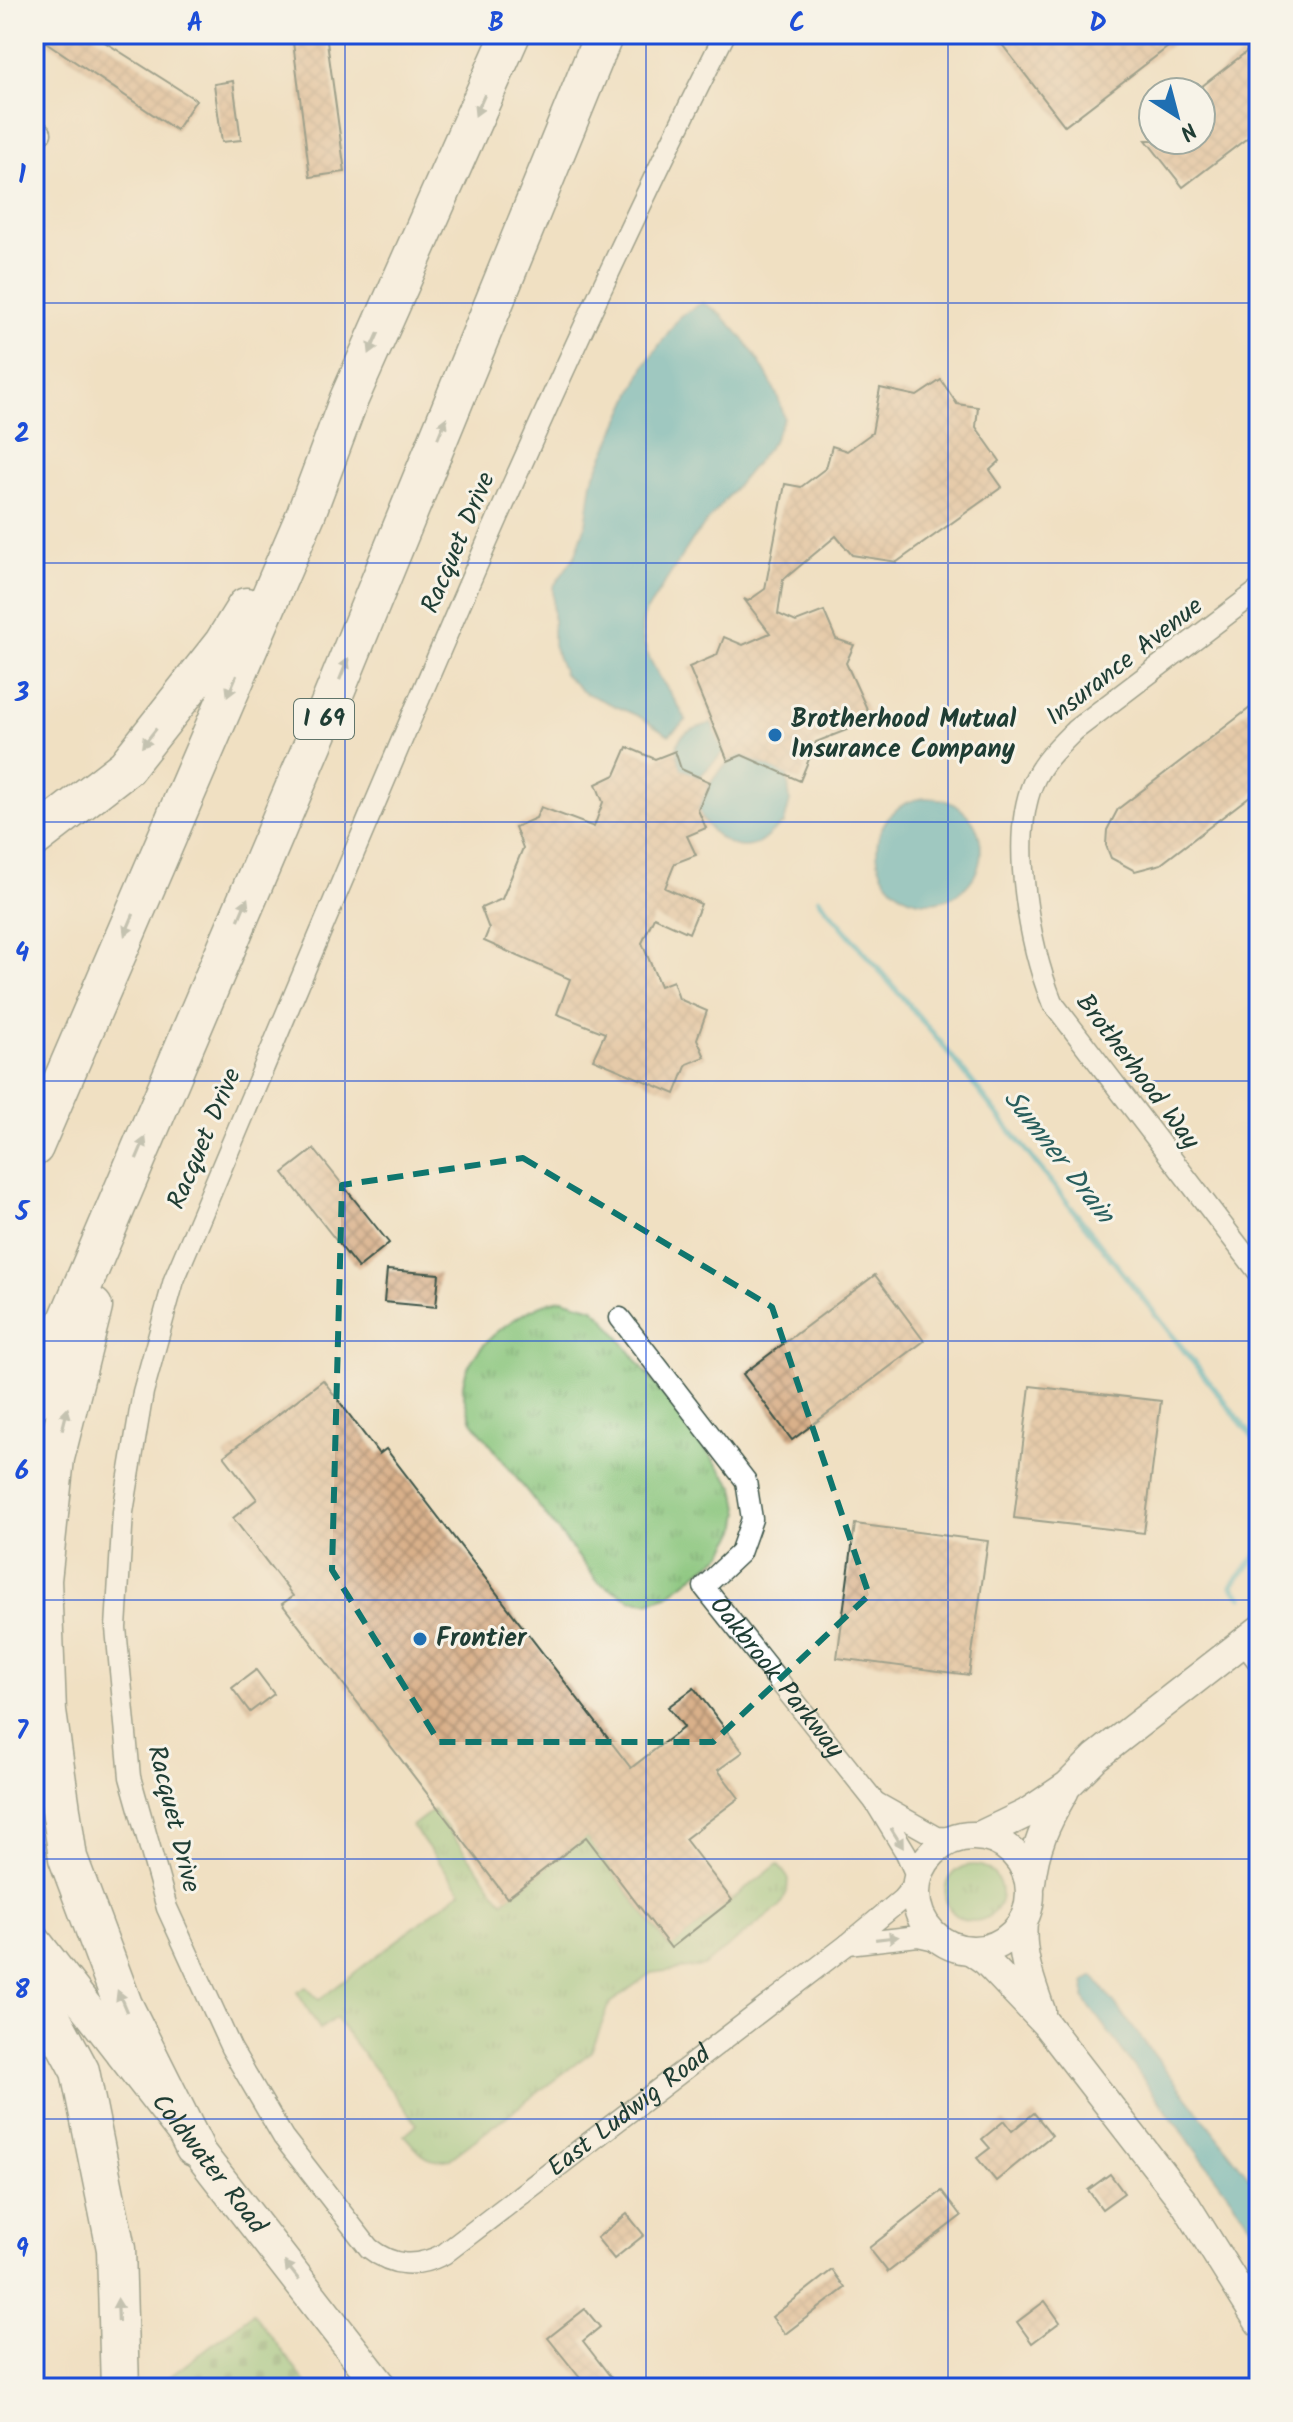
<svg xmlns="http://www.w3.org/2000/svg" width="1293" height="2422" font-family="Kalam,sans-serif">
	<defs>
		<pattern id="grass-tufts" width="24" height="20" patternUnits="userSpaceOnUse" patternTransform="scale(2)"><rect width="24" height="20" fill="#88c57b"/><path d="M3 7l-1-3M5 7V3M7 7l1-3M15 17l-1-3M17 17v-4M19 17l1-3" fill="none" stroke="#6fa166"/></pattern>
		<pattern id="cemetery-stones" width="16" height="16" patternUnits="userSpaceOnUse" patternTransform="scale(2)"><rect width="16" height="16" fill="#88c57b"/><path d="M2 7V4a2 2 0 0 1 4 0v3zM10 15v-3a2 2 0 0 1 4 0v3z" fill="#6fa166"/></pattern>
		<pattern id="building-cross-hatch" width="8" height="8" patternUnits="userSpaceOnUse" patternTransform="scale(2)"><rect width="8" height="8" fill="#d9b08a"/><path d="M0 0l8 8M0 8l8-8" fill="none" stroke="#af9072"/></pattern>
	</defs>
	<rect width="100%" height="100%" fill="#f7f3e8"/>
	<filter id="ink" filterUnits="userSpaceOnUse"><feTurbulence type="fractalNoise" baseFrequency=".0125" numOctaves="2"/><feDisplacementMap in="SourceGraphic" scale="16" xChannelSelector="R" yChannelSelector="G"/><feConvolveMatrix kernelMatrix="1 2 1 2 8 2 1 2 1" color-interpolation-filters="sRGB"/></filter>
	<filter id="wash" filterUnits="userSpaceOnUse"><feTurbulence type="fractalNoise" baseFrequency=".006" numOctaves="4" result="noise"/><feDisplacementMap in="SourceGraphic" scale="32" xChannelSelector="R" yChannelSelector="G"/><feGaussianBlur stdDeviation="1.8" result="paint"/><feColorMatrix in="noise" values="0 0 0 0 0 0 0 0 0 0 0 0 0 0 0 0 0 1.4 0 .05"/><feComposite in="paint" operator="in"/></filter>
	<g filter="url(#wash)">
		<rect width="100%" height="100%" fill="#f0e0c2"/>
		<g fill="url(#grass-tufts)" stroke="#548158" stroke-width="2">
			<path d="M562,1299l31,9 11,10 131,170 5,25 -3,17 -14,24 -56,42 -19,6 -16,-2 -34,-18 -126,-161c-4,-11 -10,-25 -9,-36 4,-40 63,-80 99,-86z"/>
			<path d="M433,1810l70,91 83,-64 84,111 108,-84 10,14 -1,14 -8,15 -76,59 -52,7 -41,30 -19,49 -141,107c-23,6 -32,-8 -46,-24l13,-11 -82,-106 -15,11 -23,-37 9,-5 13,13 142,-109 -49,-65z"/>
			<circle cx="973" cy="1893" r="28"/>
		</g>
		<path fill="url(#cemetery-stones)" stroke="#548158" stroke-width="2" d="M253,2313l57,75h-155z"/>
		<g fill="#3eacbc" stroke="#2e7478" stroke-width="2">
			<path d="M702,303c32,12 77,82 82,115l-12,25 -79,96 -49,76c-11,37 27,73 42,105l-17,15 -31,-19 -55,-24 -19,-18 -11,-29v-58l22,-31 11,-32 6,-43 53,-116 35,-49z"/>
			<path d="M712,723l12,29 -25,25 -18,-8c-11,-33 1,-37 31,-46z"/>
			<path d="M742,755l45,20 3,26 -6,23c-10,4 -16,14 -25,19 -27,14 -52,-13 -61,-33 10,-24 19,-44 44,-55z"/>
			<circle cx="929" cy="850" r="52"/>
			<path d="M1093,1976l166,214v46l-175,-237 1,-17z"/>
		</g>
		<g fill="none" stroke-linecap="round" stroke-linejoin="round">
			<g stroke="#3eacbc" stroke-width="6">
				<path d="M819,899l122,144 318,402"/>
				<path d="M1242,1597l-10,-11 27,-34"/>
			</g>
		</g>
		<g id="blocks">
			<g fill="url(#building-cross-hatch)">
				<path d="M34,34h58l104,66 -20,30z"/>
				<path d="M292,34h34l19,138 -35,5z"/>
				<path d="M994,34h191l-120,92z"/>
				<path d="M1259,42v87l-76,58 -37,-47h55v-53z"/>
				<path d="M233,81l8,59 -19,2 -8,-58z"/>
				<path d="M941,380l16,24 21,3 -2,20 24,34 -10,9 12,17 -105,75 -45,-7 -16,-19 -53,44 -5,34 18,8 28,-11 12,28 18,6 -8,18 26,57 -56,22 -16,39 -58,-26 -14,6 -39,-94 28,-12 7,-18 19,8 27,-12 -26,-34 4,2 17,-12 20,-105 16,3 25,-19 6,-22 15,5 25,-18 8,-45 37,8z"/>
				<path d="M1259,701v88l-98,75 -26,7 -24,-13 -5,-13 1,-15 11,-21z"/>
				<path d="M627,747l28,12 20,-8 6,18 29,13 -12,28 8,18 -19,8 9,19 -21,8 -10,25 36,16 -12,29 -35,-16 -12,26 18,43 13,-5 6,18 28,12 -10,28 8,18 -18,7 -12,30 -82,-35 12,-26 -48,-19 13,-35 -86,-38 5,-12 -8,-21 21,-9 21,-51 -8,-21 21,-9 5,-11 53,20 9,-25 -7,-18 19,-9z"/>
				<path d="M314,1149l75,94 -31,25 -75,-95z"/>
				<path d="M387,1270l52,4 -3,33 -52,-5z"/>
				<path d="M875,1275l49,66 -132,99 -49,-66z"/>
				<path d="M323,1380l56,74 7,-5 245,319 53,-41 -16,-20 26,-19 49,64 -25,18 21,28 -54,41 47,61 -61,48 -85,-111 -79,61 -225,-294 11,-8 -60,-78 24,-19 -33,-43z"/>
				<path d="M1030,1386l131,15 -17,132 -130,-15z"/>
				<path d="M855,1524l133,17 -19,134 -132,-17z"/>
				<path d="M256,1670l18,24 -24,18 -18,-24z"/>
				<path d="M1034,2113l18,22 -56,46 -19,-23 13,-10 -8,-9 22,-18 8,10z"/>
				<path d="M1110,2174l14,19 -22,16 -14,-19z"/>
				<path d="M942,2191l19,25 -73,56 -19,-24z"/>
				<path d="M627,2214l17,21 -30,24 -17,-21z"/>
				<path d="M832,2270l13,18 -60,46 -13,-17z"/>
				<path d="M1045,2301l15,21 -28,21 -15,-21z"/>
				<path d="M585,2309l15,18 -17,14 30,39 -11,8h-14l-40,-50z"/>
			</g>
		</g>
	</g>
	<g filter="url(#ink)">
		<use href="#blocks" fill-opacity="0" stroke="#3e5549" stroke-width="2"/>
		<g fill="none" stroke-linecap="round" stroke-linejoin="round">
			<g stroke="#3e5549" stroke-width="23">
				<g id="street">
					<path id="s1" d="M725,34c-205,405 -373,828 -551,1246l-31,112 -20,120 -7,116 14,149 37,131 64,140 52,89 86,111c24,19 47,20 75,6l404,-310"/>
					<path d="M34,138l7,-5"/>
					<path d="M1259,590l-184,140c-16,16 -33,32 -42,53 -24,57 -3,164 19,219l207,271"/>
					<path id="s2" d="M620,1318l126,163 6,38 -12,34 -36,34 171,215"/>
					<path d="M1243,1642l16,21"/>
					<path d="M944,1942l-26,-6 -70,8 54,-45 16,-19 -12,-27 -31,-51 62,35 20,1"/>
				</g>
			</g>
			<g stroke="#3e5549" stroke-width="31">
				<g id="secondary">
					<path d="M979,1836l46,-22 43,-29 28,-28 163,-127"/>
					<circle cx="973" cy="1893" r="57"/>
					<path d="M1031,1883c3,-35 15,-60 33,-91"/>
					<path d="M1023,1921c-3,33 7,59 18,90"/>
					<path d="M970,1950l16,11 59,62 141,182 73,117"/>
				</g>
			</g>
			<g stroke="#3e5549" stroke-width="35">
				<g id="primary">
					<path id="s3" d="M34,1940l348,448"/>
				</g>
			</g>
			<g stroke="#3e5549" stroke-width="41">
				<g id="highway">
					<path d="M34,838l92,-71 97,-123 23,-37"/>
					<path d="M34,1147l272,-633 43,-115 162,-365"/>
					<path d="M93,1307l-38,151 -13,122 5,132 21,146 55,147 71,142"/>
					<path d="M34,1400l291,-684 279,-682"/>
					<path d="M34,1985l46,86 36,178 4,139"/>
				</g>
			</g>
			<use href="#street" stroke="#fff" stroke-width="20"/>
			<use href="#secondary" stroke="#fff" stroke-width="28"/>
			<use href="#primary" stroke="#fff" stroke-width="32"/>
			<use href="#highway" stroke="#fff" stroke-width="38"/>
		</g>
		<defs><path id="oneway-solid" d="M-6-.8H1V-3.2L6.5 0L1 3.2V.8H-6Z" transform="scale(2)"/></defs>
		<g fill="#8f9e9a">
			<use href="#oneway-solid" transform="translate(480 105) rotate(114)"/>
			<use href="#oneway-solid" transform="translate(374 343) rotate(114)"/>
			<use href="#oneway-solid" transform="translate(442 428) rotate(-68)"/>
			<use href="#oneway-solid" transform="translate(344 669) rotate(-68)"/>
			<use href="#oneway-solid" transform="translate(232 686) rotate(113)"/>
			<use href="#oneway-solid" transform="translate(149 738) rotate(128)"/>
			<use href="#oneway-solid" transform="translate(243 909) rotate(-67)"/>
			<use href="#oneway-solid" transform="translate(129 925) rotate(113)"/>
			<use href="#oneway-solid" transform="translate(141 1148) rotate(-67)"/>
			<use href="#oneway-solid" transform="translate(65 1419) rotate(-76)"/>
			<use href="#oneway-solid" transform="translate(897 1838) rotate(58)"/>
			<use href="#oneway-solid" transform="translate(887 1938) rotate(-7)"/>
			<use href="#oneway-solid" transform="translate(122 2001) rotate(-113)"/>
			<use href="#oneway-solid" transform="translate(292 2271) rotate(-128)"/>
			<use href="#oneway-solid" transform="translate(118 2310) rotate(-92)"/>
		</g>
	</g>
	<path d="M0 0H1293V2422H0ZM523,1158l249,149 97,288 -156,147h-274l-107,-172 10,-385z" fill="#f0e0c2" fill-opacity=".55" fill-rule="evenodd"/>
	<path fill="none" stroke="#0f766e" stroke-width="6" stroke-dasharray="16 10" stroke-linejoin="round" d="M523,1158l249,149 97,288 -156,147h-274l-107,-172 10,-385z"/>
	<path fill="none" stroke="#1d4ed8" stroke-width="2" stroke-opacity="0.55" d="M345,34v2354M646,34v2354M948,34v2354M34,303h1225M34,563h1225M34,822h1225M34,1081h1225M34,1341h1225M34,1600h1225M34,1859h1225M34,2119h1225"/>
	<g fill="#1f6fb2" stroke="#f7f3e8" stroke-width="3">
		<circle cx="775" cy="735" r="8"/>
		<circle cx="420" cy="1639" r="8"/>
	</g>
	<g text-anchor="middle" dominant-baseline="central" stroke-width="6" stroke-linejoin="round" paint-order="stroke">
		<rect fill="#f7f3e8" stroke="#60746a" stroke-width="2" x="294" y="699" width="60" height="40" rx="6"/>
		<g font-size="24" font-weight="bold" fill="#1f3d34">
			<text x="324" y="719">I 69</text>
		</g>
		<g font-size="26" fill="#1f3d34" stroke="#f7f3e8">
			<text transform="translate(459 543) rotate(-67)">Racquet Drive</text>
			<text transform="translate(1125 662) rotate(-38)">Insurance Avenue</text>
			<text transform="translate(1137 1072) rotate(53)">Brotherhood Way</text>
			<text transform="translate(205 1139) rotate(-67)">Racquet Drive</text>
			<text stroke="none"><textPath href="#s2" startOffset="446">Oakbrook Parkway</textPath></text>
			<text transform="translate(173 1819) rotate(76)">Racquet Drive</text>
			<text stroke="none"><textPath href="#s1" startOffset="2714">East Ludwig Road</textPath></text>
			<text stroke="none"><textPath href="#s3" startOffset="284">Coldwater Road</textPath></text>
		</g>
		<g font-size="26" font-weight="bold" fill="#1f3d34" stroke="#f7f3e8" text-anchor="start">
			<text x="791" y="720">Brotherhood Mutual<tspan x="791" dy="30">Insurance Company</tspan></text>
			<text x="436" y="1639">Frontier</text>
		</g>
		<g font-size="28" font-style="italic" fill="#285e5d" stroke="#f7f3e8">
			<text transform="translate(1058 1157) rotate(52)">Sumner Drain</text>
		</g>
	</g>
	<rect width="1293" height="2422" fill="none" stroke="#f7f3e8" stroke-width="88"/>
	<g transform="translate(1177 116) rotate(144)"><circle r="38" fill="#f7f3e8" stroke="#a1aaa0" stroke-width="2"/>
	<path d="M0-6L14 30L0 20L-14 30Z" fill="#1f6fb2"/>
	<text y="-12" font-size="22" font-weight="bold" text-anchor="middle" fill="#1f3d34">N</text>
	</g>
	<rect x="44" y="44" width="1205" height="2334" fill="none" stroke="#1d4ed8" stroke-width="3"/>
	<g font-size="26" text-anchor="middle" font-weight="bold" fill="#1d4ed8">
		<text x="195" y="31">A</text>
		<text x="496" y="31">B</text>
		<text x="797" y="31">C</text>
		<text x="1098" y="31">D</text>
		<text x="22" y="183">1</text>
		<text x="22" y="442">2</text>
		<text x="22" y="701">3</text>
		<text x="22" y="961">4</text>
		<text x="22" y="1220">5</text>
		<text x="22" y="1479">6</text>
		<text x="22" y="1739">7</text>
		<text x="22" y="1998">8</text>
		<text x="22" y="2257">9</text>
	</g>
</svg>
